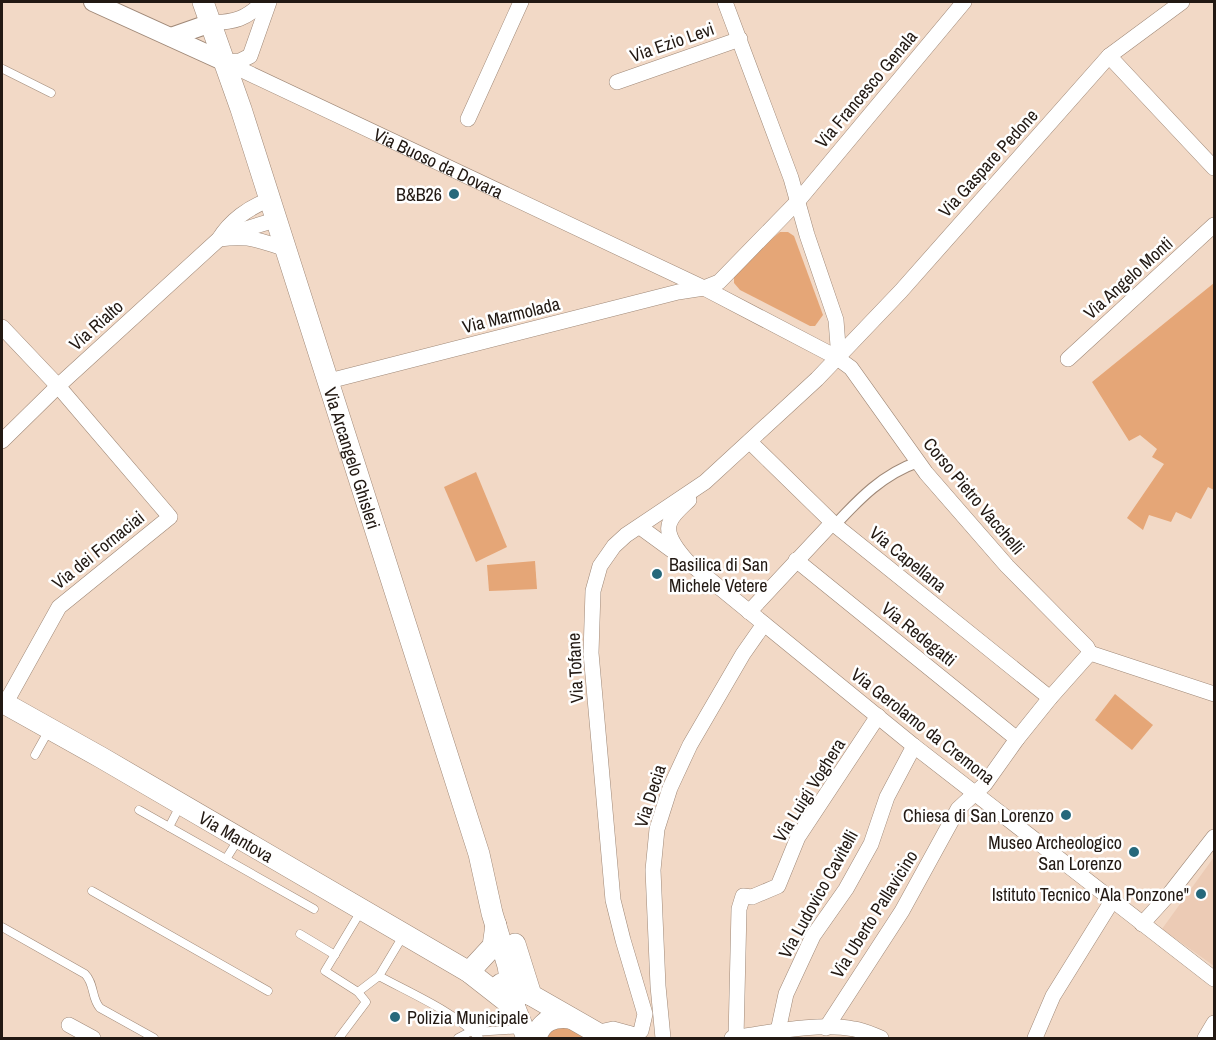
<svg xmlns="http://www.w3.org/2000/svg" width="1216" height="1040" font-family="'Archivo Narrow',sans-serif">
	<rect width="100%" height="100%" fill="#f2d9c6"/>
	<path fill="#eccbb5" d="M1214,857v109l-52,-37z"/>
	<g fill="#e5a677">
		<path d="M780,232h8l6,4 29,79 -8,11h-5l-70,-36 -6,-7v-6l35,-36z"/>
		<path d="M1214,283v207l-6,-3 -17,32 -15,-7 -5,10 -22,-7 -6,15 -16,-12 37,-54 -12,-7 5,-8 -17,-14 -11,6 -37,-59z"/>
		<path d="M476,472l31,75 -31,15 -32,-75z"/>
		<path d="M535,561l2,28 -48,2 -2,-26z"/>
		<path d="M1115,694l38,31 -21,25 -37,-30z"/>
		<path d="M558,1022l30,16h-44z"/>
	</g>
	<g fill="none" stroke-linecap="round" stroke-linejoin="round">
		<g stroke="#9f8877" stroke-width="9">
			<g id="service">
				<path d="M3,69l48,24"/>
				<path d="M35,755l14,-25"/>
				<path d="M139,810l175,99"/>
				<path d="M169,827l12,-23"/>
				<path d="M226,859l12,-19"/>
				<path d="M92,891l176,100"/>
				<path d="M361,911l-36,60 33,21 21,-16c31,17 76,36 100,62"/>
				<path d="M2,927l83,47c10,10 6,24 15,34l54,30"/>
				<path d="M300,934l35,21"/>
				<path d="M379,976l24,-40"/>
				<path d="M474,1032l48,-3"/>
				<path d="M339,1038l27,-36 -8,-10"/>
				<path d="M458,1038l56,-29"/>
			</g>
		</g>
		<g stroke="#9f8877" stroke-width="12">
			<path id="pedestrian" d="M835,525c24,-26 48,-51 83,-63"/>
		</g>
		<g stroke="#9f8877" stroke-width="16">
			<g id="minor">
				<path d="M725,2l66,176 16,57 29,85 2,26 -2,11"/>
				<path d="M211,23c24,-1 35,-4 52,-21"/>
				<path d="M1109,56l105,112"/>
				<path id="s1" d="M225,62l479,226 132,69 15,11 75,105 81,93 80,81 3,6"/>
				<path d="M225,62l15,-1 10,-5 19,-54"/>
				<path d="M617,82l123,-43"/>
				<path d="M468,119l53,-117"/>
				<path d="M236,232l39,-12"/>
				<path d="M219,239c31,-4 37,1 65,9"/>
				<path d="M2,327l56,59 112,131 -111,90 -54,97"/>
				<path d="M1068,359l146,-134"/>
				<path d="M329,381l349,-89 26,-4 15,-6 79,-81 166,-199"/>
				<path d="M2,441l56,-55 161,-147c11,-18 30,-32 50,-39"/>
				<path d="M750,442l85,83 215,173"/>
				<path d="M689,500c-6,6 -16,14 -19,22 -6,13 9,30 17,39l227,185 300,233"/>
				<path d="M640,527l37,27"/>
				<path d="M796,560l221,179"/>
				<path d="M749,612l83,-89"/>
				<path d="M1090,653l124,41"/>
				<path d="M1142,924l29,-32 43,-55"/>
				<path d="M69,1025l24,13"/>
				<path d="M826,1028l76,-117 56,-102 27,-25 32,-45 33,-41 40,-45"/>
				<path d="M778,1031l8,-37 27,-58 33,-47 25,-45 16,-47 27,-51"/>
				<path d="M595,1033l18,-4 22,6 6,-4 4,-17 -22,-74 -10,-40 -22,-247 2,-62 7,-25 14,-20 12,-11 79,-53 112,-103 84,-88 208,-235 73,-54"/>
				<path d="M663,1038l-5,-52 -5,-116 4,-41 13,-41 20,-43 53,-91 21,-30"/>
				<path d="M732,1038c36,-5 86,-16 122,-9 9,1 19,6 27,9"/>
				<path d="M736,1038l3,-129 4,-13 9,1 26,-11 20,-49 80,-121"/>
				<path d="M1035,1038l18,-42 59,-95"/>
				<path d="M1205,1038l9,-15"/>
			</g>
		</g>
		<g stroke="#9f8877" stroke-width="20">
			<g id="tertiary">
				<path d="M93,2l132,60"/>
				<path d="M171,37l40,-14"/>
			</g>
		</g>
		<g stroke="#9f8877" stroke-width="22">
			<g id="secondary">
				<path id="s2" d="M203,2l38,107 238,745 13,59 16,53 7,42 12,30"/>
				<path id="s3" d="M2,702l100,56 367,214 46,36"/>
				<path d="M515,944l16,51"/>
				<path d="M469,972l24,-26 3,-21"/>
				<path d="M501,984l30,11 75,43"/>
				<path d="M536,1038c5,-17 17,-22 34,-20"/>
			</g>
		</g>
		<use href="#service" stroke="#fff" stroke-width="8"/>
		<use href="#pedestrian" stroke="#fff" stroke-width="10"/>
		<use href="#minor" stroke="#fff" stroke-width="15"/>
		<use href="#tertiary" stroke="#fff" stroke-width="18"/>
		<use href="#secondary" stroke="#fff" stroke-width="21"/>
	</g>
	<g fill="#26687b" stroke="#fff" stroke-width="2">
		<circle cx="454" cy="194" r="6"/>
		<circle cx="657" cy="574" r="6"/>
		<circle cx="1066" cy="815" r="6"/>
		<circle cx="1134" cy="852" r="6"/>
		<circle cx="1201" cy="894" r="6"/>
		<circle cx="395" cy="1017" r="6"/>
	</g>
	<g text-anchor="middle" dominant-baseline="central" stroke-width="5" stroke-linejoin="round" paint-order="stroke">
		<g font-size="18" fill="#221913" stroke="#fff">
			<text transform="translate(672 42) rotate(-19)">Via Ezio Levi</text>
			<text transform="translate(866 89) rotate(-50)">Via Francesco Genala</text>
			<text stroke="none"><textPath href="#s1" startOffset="236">Via Buoso da Dovara</textPath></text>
			<text transform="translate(988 163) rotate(-48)">Via Gaspare Pedone</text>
			<text transform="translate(1128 278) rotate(-42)">Via Angelo Monti</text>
			<text transform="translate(511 315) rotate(-14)">Via Marmolada</text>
			<text transform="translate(96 325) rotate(-42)">Via Rialto</text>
			<text stroke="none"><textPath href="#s2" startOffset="480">Via Arcangelo Ghisleri</textPath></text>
			<text transform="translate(974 496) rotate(50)">Corso Pietro Vacchelli</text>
			<text transform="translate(98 550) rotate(-39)">Via dei Fornaciai</text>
			<text transform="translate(908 559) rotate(39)">Via Capellana</text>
			<text transform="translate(919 634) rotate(39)">Via Redegatti</text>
			<text transform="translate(575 668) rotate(-93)">Via Tofane</text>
			<text transform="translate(923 726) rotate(38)">Via Gerolamo da Cremona</text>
			<text transform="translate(809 790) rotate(-58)">Via Luigi Voghera</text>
			<text transform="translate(650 796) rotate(-72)">Via Decia</text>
			<text stroke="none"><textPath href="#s3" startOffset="270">Via Mantova</textPath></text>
			<text transform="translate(818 894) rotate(-61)">Via Ludovico Cavitelli</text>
			<text transform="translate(874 914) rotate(-58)">Via Uberto Pallavicino</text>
		</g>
		<g font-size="18" fill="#221913" stroke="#fff" text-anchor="end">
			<text x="442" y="194">B&amp;B26</text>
			<text x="669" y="564" text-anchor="start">Basilica di San<tspan x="669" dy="21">Michele Vetere</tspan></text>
			<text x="1054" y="815">Chiesa di San Lorenzo</text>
			<text x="1122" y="842">Museo Archeologico<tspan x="1122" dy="21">San Lorenzo</tspan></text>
			<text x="1189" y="894">Istituto Tecnico "Ala Ponzone"</text>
			<text x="407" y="1017" text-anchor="start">Polizia Municipale</text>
		</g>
	</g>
	<rect width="1216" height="1040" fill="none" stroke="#221913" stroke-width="6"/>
</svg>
